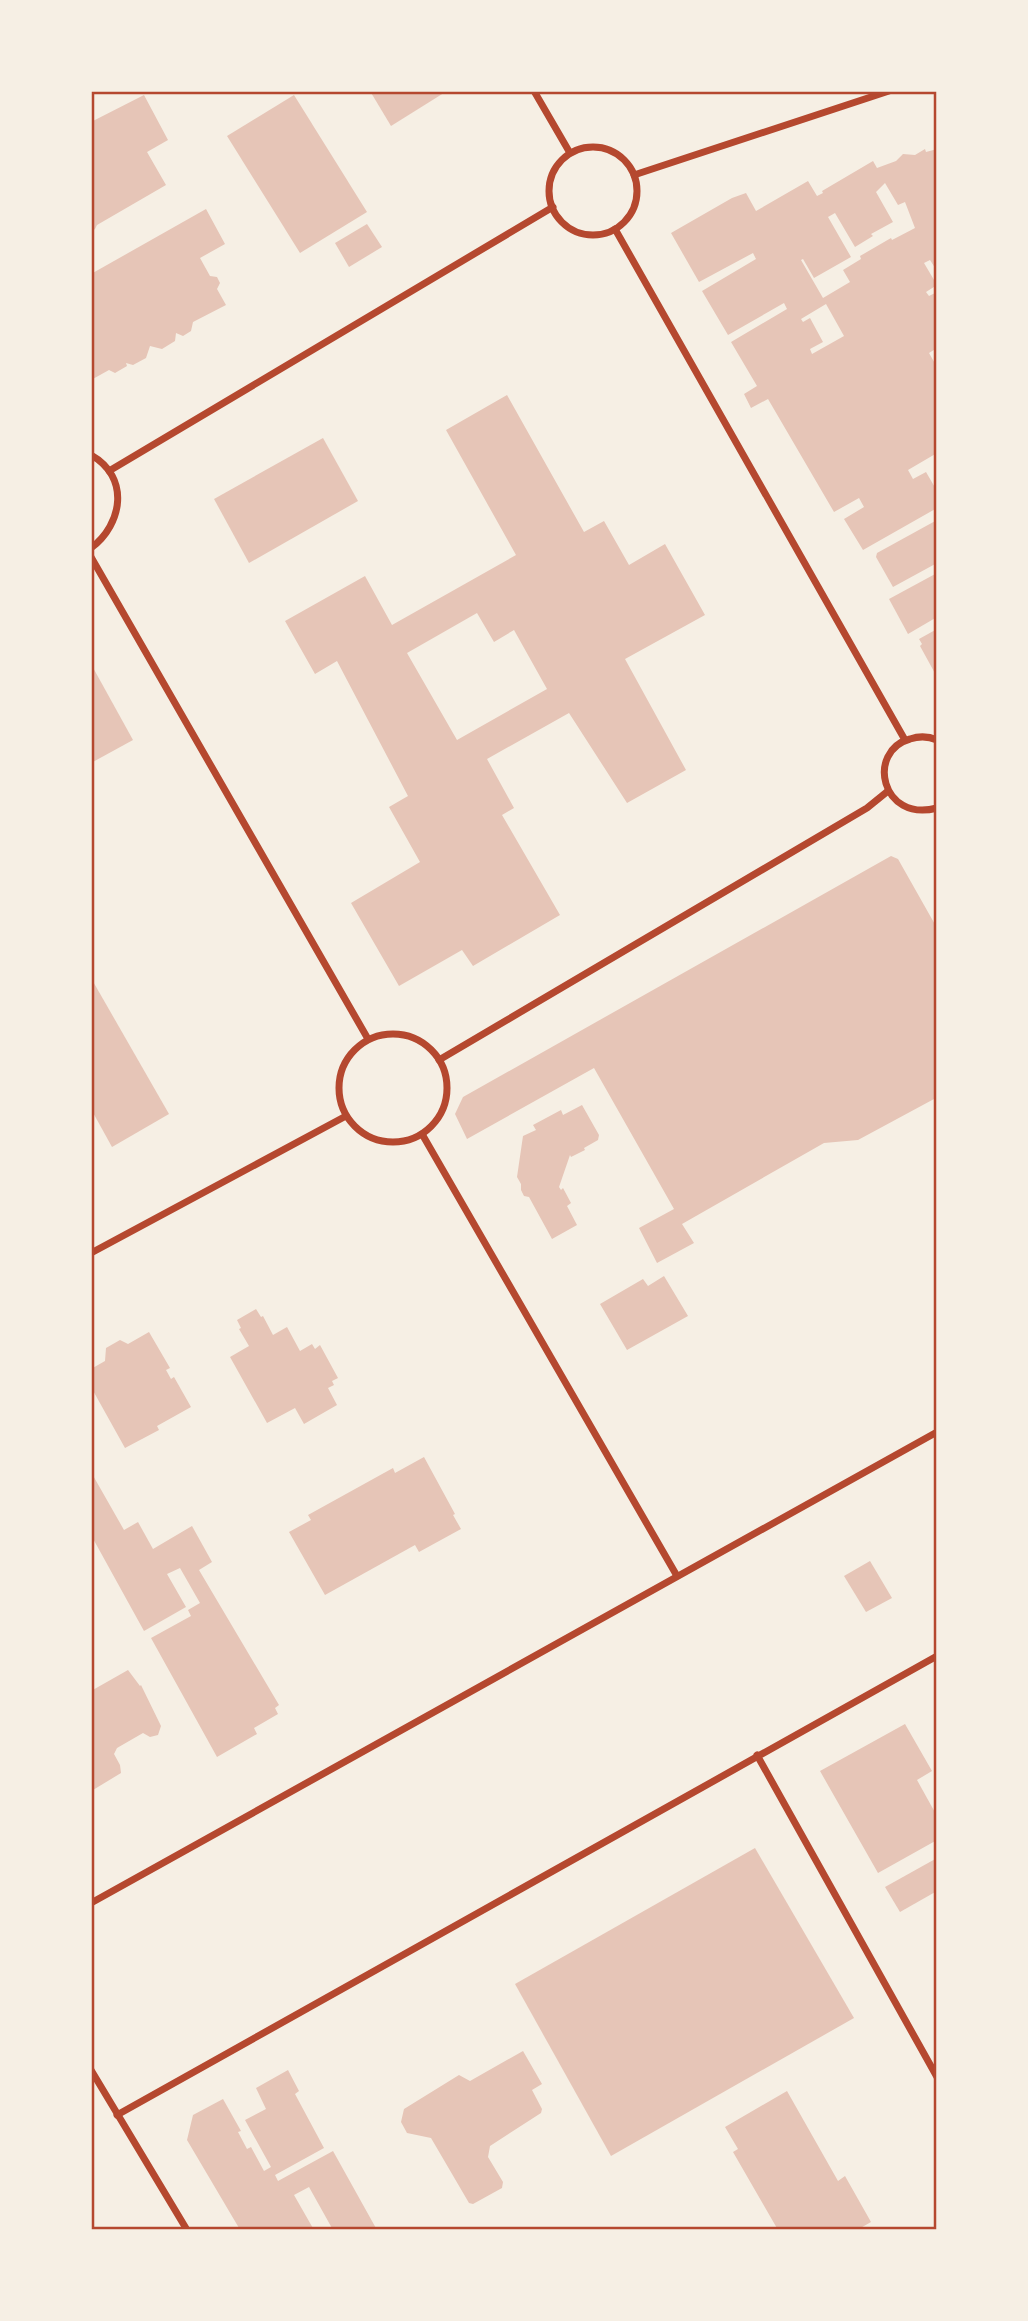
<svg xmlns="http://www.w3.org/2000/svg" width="1028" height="2321" font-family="'Roboto Condensed',sans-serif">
	<rect width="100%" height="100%" fill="#f6efe4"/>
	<g fill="#e6c5b7" fill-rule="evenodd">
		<path d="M370,91h77l-56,35z"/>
		<path d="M144,95l24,45 -21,12 19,33 -69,40 -2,4 -4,3v-110z"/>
		<path d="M294,95l73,117 -67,41 -73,-117z"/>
		<path d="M925,149l1,3 11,-3v122l-7,-11 -6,3 13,22 -11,7 3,4 8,-4v56l-8,5 8,14v86l-29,17 5,9 13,-7 11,19v17l-74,42 -19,-31 20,-12 -5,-9 -25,14 -66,-113 -17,9 -7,-14 13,-8 -26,-44 56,-33 -3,-6 -56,32 -26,-44 54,-32 -3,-6 -54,29 -28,-49 61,-35 14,-5 10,18 52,-30 9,15 6,-3 -1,-2 51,-30 4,7 19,-7 7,-7 12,1zM885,183l13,22 7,-3 10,26 -23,12 -1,-2 -31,18 1,3 -18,11 7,12 -27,16 -22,-38 2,-1 11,19 37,-21 -23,-40 7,-4 20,34 18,-11 -2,-2 22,-12 -17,-30zM826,304l18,32 -32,18 -2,-5 13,-7 -13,-24 -7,4 -2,-3z"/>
		<path d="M206,209l19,35 -25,14 10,18 7,1 3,6 -3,6 9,16 -33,17 -2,9 -8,5 -7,-3 -1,8 -13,8 -12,-3 -4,12 -13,7 -7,-2 1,3 -12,7 -6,-3 -18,10v-106z"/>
		<path d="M367,224l15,23 -33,20 -14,-24z"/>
		<path d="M507,395l77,137 20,-11 25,44 36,-21 40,71 -80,44 61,111 -59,33 -58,-90 -82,46 27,49 -12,7 58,100 -87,51 -11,-16 -63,36 -48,-83 69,-41 -31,-55 19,-11 -71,-135 -22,13 -30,-53 80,-45 27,49 124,-70 -70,-125zM477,613l17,29 20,-12 33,59 -90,51 -50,-87z"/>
		<path d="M323,438l35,63 -109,62 -35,-64z"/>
		<path d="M937,520v43l-44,24 -17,-30 1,-4z"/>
		<path d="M937,573v44l-29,17 -19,-35z"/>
		<path d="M937,629v48l-17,-31 2,-2 -3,-5z"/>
		<path d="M91,664l42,76 -42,23z"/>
		<path d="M891,856l7,3 39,69v175l-3,-4 -76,41 -34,3 -142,81 12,19 -37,20 -18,-35 35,-19 -80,-141 -127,71 -12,-25 8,-17z"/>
		<path d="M91,978l78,136 -57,33 -21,-38z"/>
		<path d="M582,1105l17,30 -1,5 -14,8 1,2 -14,7 -1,-2 -11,32 2,3 2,-2 8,15 -4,3 10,19 -25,14 -23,-42 -5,-1 -3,-6v-6l-4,-7 6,-41 13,-6 -3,-5 28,-15 2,5z"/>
		<path d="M664,1276l24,40 -61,34 -27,-46 43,-25 5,7z"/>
		<path d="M256,1309l5,8 2,-1 10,19 14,-8 13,24 12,-7 3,5 5,-4 18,33 -6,3 2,4 -6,3 9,17 -33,19 -9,-16 -28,15 -37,-66 19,-11 -10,-17 2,-1 -4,-8z"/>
		<path d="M149,1332l21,36 -4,2 5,9 3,-2 17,30 -34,19 2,4 -34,18 -34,-61v-18l14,-8 1,-13 14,-8 8,4z"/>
		<path d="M424,1457l31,57 -2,1 8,14 -42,23 -4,-7 -90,50 -36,-63 22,-12 -3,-5 85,-47 2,5z"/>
		<path d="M91,1472l33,58 14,-8 15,27 39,-23 20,36 -13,8 80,135 -4,3 3,6 -24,14 3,6 -40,23 -66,-119 40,-22 -3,-6 12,-7 -20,-35 -13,6 19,33 -42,24 -53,-96z"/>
		<path d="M870,1561l22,37 -26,14 -22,-36z"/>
		<path d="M128,1670l12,16 1,-1 20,41 -3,9 -8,2 -7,-4 -26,15 -3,6 6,11 1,8 -28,17 -2,-99z"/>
		<path d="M905,1724l27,47 -15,9 20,36v24l-59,33 -58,-102z"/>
		<path d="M755,1848l99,170 -243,138 -96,-172z"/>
		<path d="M937,1858v33l-37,21 -15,-25z"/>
		<path d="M523,2051l19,33 -10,6 10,19 -1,4 -51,33 -2,11 15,25 -1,6 -29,16 -4,-1 -38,-65 -24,-5 -6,-11 3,-13 55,-34 11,6z"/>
		<path d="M288,2070l11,21 -4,3 29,54 -49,27 3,6 55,-30 44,79h-44l-24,-43 -15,8 20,35h-78l3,-2 -52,-88 6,-25 30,-16 18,32 -3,1 9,17 4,-2 13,24 7,-4 -26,-47 21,-11 -10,-21z"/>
		<path d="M787,2091l51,90 7,-5 26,46 -14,8h-79l-45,-78 5,-3 -13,-22z"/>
	</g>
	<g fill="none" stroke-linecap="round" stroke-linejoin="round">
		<g stroke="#b5482f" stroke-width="7">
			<path d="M534,91l36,62"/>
			<circle cx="593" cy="191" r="44"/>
			<path d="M634,175l255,-84"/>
			<path d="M615,229l290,511"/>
			<path d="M91,455c39,22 32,69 0,93"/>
			<path d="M109,471l444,-264"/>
			<path d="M91,557l277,482"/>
			<path d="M937,740c-9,-4 -18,-4 -27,-1 -44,12 -29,84 27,69"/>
			<circle cx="393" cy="1088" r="54"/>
			<path d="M439,1060l428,-252 21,-17"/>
			<path d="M422,1134l255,442"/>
			<path d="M91,1253l255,-137"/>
			<path d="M757,1755l180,322"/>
			<path d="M91,1903l846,-471"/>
			<path d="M91,2070l96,160"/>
			<path d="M117,2115l820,-459"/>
		</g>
	</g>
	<rect width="1028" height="2321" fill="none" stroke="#f6efe4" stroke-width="186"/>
	<rect x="93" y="93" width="842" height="2135" fill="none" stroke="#b5482f" stroke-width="2.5"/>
</svg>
